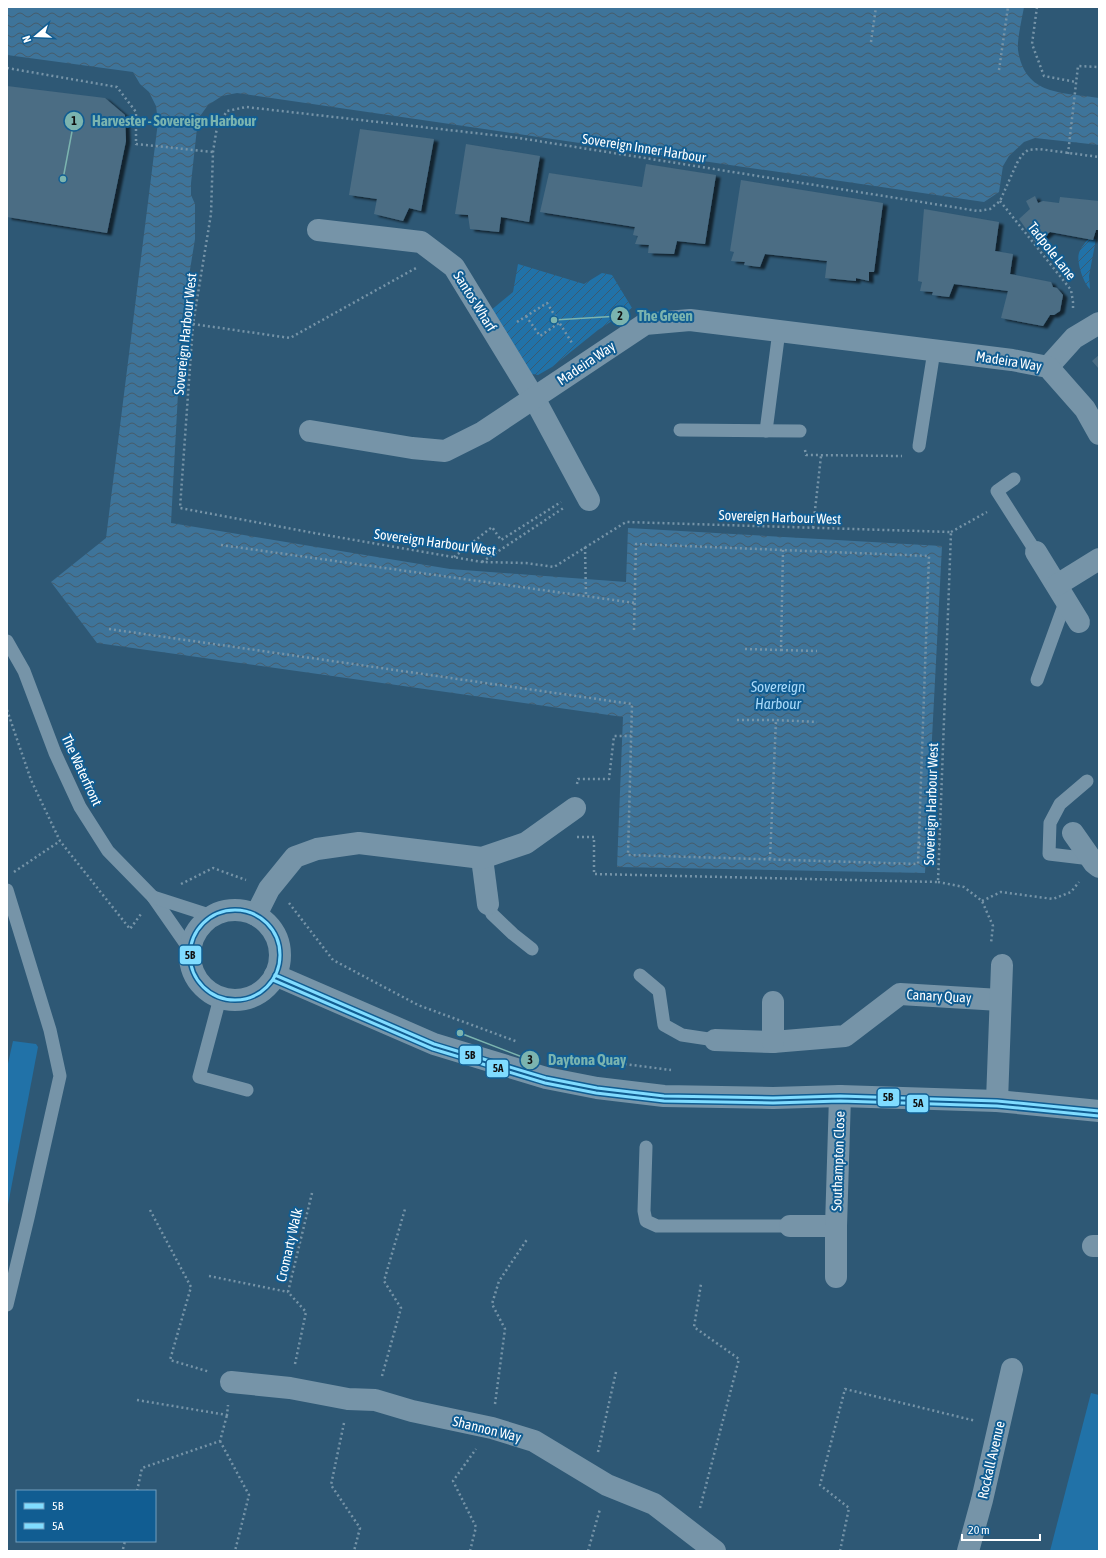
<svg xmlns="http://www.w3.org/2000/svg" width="1106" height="1558" font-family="'Asap Condensed',sans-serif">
	<defs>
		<pattern id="garden-furrows" width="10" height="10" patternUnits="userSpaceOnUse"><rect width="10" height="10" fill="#2172a8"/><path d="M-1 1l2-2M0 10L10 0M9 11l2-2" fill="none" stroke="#3b5b71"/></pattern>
		<pattern id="water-waves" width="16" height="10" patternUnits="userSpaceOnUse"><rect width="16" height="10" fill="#3e749a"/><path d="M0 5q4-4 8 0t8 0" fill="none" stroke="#465c6b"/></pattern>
		<filter id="shadow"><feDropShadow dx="4.5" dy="2.5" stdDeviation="1" flood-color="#0009"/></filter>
	</defs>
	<rect width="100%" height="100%" fill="#2e5875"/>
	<g fill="#2172a8">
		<path d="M13,1041l23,3 2,3 -31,163v-142z"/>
		<path d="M1091,1393l8,2v154l-1,2h-48z"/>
	</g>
	<g fill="url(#garden-furrows)">
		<path d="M1088,239h8l-7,37 1,13c-6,-5 -14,-27 -11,-36 1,-4 6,-10 9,-14z"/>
		<path d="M518,264l66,20 18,-11 10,2 20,33 -34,22 -46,37 -14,8 -11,-2 -37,-62 23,-19z"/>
	</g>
	<path fill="url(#water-waves)" d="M7,7h1017c-2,11 -7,33 -6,43 7,46 44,42 81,48v47l-64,-7 -11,4 -15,14 -6,10 -4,26 -15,10 -747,-109 -15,3 -14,9 -10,14 -7,64v12l4,9v35l-13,80 -11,204 279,46 176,13 2,-54 314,18 -17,327 -308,-6 6,-150 -526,-74 -46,-61 55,-44 52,-416 -2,-16 -7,-14 -9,-8 -7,-12 -126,-17z"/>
	<g fill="#4b6d84" filter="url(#shadow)">
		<path d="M7,86l98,12 20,17 1,26 -19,92 -100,-16z"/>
		<path d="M360,129l74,10 -13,72 -12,-3 -6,13 -29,-7 3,-15 -28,-4z"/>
		<path d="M466,144l74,12 -11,66 -28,-5 -2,15 -29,-3 -2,-14 -13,-1z"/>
		<path d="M646,164l70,11 -11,69 -28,-3 -3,13 -26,-1 1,-8 -14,-1 3,-8 -5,-1 2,-8 -95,-15 9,-39 93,14z"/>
		<path d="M741,180l142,23 -9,69h-5v9l-13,-3v3l-31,-3 2,-17 -62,-7 -5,13 -16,-2 1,-3 -14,-1 3,-9 -4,-1z"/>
		<path d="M1035,196l3,7 5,-2 16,2 1,-6 39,4v29h-3l-3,10 -43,-8 -14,11 -17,-24 11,-10 -4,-8z"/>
		<path d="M924,209l75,13 -4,29 18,3 -3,20 41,8 2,5 4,1 6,7 -3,16 -6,4h-4l-7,11 -42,-8 7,-27 -54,-7 -5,13 -17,-2 1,-3 -13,-1 2,-9 -4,-1z"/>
		<path d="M1099,355v14l-7,-8z"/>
	</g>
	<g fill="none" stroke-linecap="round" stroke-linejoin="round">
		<g stroke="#7694a8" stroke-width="2.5" stroke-dasharray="2 3" stroke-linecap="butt">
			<path d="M1037,7l-5,37 12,32 32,6"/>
			<path d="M871,42l5,-35"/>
			<path d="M7,68l110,19 19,25v32l77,8"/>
			<path d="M999,70l9,-63"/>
			<path d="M1068,154l10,-88 21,1"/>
			<path d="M1000,201l71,89 2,12v8"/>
			<path d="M526,316l14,20 19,-13"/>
			<path d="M517,322l30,-19 25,40"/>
			<path d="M193,324l97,14 126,-70"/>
			<path d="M805,450l1,5 96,1"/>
			<path d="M813,528l8,-72"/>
			<path d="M951,532l36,-20"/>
			<path d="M221,545l414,58"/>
			<path d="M585,547l1,49"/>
			<path d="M783,550l-2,100 36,1"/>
			<path d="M454,557l38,-30 9,13 60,-38"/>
			<path d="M482,562l83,-55"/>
			<path d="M109,629l523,75 -4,151 290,9 11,-308 -293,-12 -2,86"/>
			<path d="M745,649l36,1"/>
			<path d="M7,710l24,70 29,61 70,88 11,-15"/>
			<path d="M737,720h39"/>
			<path d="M577,784l1,-5h31l5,-43h17"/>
			<path d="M577,837h17v37l344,8 13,-350 -325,-10 -72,45 -28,-4 -44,-1 -168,-29 -134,-25 13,-184 18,-110 2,-62 4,-25 10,-16 19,-4 273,31 459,73 12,-2 10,-8 17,-38 5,-8 6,-5 11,-1 60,8"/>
			<path d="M919,844l21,1"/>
			<path d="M770,859l6,-139 41,2"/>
			<path d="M14,872l46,-31"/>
			<path d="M938,882l26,5 18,14 11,25 -2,17"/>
			<path d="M181,884l32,-16 33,12"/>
			<path d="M982,901l19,-9 52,7 18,-7 8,-10"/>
			<path d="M289,903l44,57 85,45 100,37"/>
			<path d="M585,1059l86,11"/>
			<path d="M150,1210l41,77 -21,73 40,12"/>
			<path d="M209,1276l79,16"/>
			<path d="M295,1364l11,-52 -18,-20 24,-99"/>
			<path d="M382,1376l19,-68 -17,-27 21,-72"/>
			<path d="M137,1400l90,15 1,-10"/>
			<path d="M495,1404l10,-75 -13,-25 7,-23 29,-43"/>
			<path d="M344,1423l-13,62 29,43 -6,23"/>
			<path d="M220,1441l29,54 -14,56"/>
			<path d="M598,1452l18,-80"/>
			<path d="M137,1491l5,-23 78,-27 7,-26"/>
			<path d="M700,1508l39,-149 -45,-32 7,-43"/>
			<path d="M123,1549l2,-8"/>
			<path d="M470,1551l6,-24 -23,-46 23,-32"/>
			<path d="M588,1551l12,-42"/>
			<path d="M840,1551l9,-43 -29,-23 25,-96 131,32"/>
		</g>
		<g stroke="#7694a8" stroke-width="13">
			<path d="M680,430l120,1"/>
			<path d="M766,431l13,-100"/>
			<path d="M919,446l15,-95"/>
			<path d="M1014,479l-17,12 39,61"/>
			<path d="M7,641l17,30 31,82 25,54 28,44 45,46 37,53"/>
			<path d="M1037,680l29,-80"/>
			<path d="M1087,781l-27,23 -10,19 -1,31 42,5"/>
			<path d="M7,890l43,140 10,46 -32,142 -21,87"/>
			<path d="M153,897l59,19"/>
			<path d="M488,904l4,10 21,20 19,15"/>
			<path d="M640,975l19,16 5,34 18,10 33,5"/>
			<path d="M220,998l-21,79 48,13"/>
			<path d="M646,1147l-2,64 2,10 11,5h133"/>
		</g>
		<g stroke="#7694a8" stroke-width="22">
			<path d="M318,230l103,12 33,25 80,131 55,102"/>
			<path d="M1048,367l26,-29 25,-15"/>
			<path d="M310,431l102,17 33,3 38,-19 162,-108 45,-4 322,40 36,7 37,42 14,25"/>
			<path d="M1036,552l43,70"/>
			<path d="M1057,585l42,-26"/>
			<path d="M1073,833l21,30 5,4"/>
			<path d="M482,858l6,46"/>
			<circle cx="235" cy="955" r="45"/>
			<path d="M256,915l13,-26 26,-32 22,-8 42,-6 123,15 44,-15 49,-35"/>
			<path d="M275,975l159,69 112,34 51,10 67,8 109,2 67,-2 157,5 102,10"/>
			<path d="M715,1040l58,2 72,-6 55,-42 100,6"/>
			<path d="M773,1042v-40"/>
			<path d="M997,1101l5,-136"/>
			<path d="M790,1226h46"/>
			<path d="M1093,1246h6"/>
			<path d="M836,1277v-51l4,-130"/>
			<path d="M231,1382l59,6 58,11 27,1 37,11 80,17 42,13 73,44 47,19 61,47"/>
			<path d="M968,1551l14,-51 30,-131"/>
		</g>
		<g stroke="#115d92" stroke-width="6">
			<g id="bus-1">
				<circle cx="235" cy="955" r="45"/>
				<path d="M275,975l159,69 112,34 51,10 67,8 109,2 67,-2 157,5 102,10"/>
			</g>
		</g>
		<g stroke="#115d92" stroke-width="6">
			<path id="bus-2" d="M273,980l160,69 112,34 51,10 68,8 109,2 67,-2 157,5 102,10"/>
		</g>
		<use href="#bus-1" stroke="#80dcff" stroke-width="3"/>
		<use href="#bus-2" stroke="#80dcff" stroke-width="3"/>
	</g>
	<g text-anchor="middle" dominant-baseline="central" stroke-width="4" stroke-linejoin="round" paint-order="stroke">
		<g font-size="14" fill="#fff" stroke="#115d92">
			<text transform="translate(644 148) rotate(9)">Sovereign Inner Harbour</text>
			<text transform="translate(1052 251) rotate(52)">Tadpole Lane</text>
			<text transform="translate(475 301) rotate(58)">Santos Wharf</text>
			<text transform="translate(185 334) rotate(-84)">Sovereign Harbour West</text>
			<text transform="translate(1009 361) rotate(9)">Madeira Way</text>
			<text transform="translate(586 363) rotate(-34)">Madeira Way</text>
			<text transform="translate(780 517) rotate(2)">Sovereign Harbour West</text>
			<text transform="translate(435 542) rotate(8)">Sovereign Harbour West</text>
			<text transform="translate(82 770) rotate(65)">The Waterfront</text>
			<text transform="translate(931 804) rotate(-88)">Sovereign Harbour West</text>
			<text transform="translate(939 996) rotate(3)">Canary Quay</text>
			<text transform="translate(838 1161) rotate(-88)">Southampton Close</text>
			<text transform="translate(289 1245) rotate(-77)">Cromarty Walk</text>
			<text transform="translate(487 1429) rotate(14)">Shannon Way</text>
			<text transform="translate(991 1460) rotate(-77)">Rockall Avenue</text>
		</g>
		<g font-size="15" font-style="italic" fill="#a9dafa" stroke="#115d92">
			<text x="778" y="686">Sovereign<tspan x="778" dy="17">Harbour</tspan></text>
		</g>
	</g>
	<path fill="none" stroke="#7bb4af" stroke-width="1.5" d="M63 179L74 121M554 320L620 316M460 1033L530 1060"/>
	<g fill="#7bb4af" stroke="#115d92" stroke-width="1.5">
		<circle cx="63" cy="179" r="4"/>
		<circle cx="554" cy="320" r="4"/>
		<circle cx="460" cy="1033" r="4"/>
		<circle cx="74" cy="121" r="10"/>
		<circle cx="620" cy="316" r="10"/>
		<circle cx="530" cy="1060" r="10"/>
	</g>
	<g font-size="12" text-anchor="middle" font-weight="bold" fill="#111">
		<text x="74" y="125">1</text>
		<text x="620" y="320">2</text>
		<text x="530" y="1064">3</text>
	</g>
	<g font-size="15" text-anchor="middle" font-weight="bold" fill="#7bb4af" stroke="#115d92" stroke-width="4" stroke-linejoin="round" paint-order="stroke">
		<text x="174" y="126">Harvester - Sovereign Harbour</text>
		<text x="665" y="321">The Green</text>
		<text x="587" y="1065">Daytona Quay</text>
	</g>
	<g stroke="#115d92" stroke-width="1.5">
		<rect x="179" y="945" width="23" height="20" rx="4" fill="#80dcff"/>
		<rect x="459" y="1045" width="23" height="20" rx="4" fill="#80dcff"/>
		<rect x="486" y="1059" width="23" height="19" rx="4" fill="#80dcff"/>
		<rect x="877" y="1088" width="23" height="19" rx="4" fill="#80dcff"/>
		<rect x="906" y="1094" width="23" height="19" rx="4" fill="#80dcff"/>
	</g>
	<g font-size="11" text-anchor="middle" font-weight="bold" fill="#111">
		<text x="190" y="959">5B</text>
		<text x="470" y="1059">5B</text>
		<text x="498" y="1072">5A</text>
		<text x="888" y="1101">5B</text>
		<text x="918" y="1107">5A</text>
	</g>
	<rect width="1106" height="1558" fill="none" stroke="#ffffff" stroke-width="16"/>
	<rect x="16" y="1490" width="140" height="52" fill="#115d92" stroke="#709ebe"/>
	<rect x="24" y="1503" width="20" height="6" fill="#80dcff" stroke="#709ebe"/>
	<text x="52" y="1510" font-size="12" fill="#ffffff">5B</text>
	<rect x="24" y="1523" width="20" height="6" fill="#80dcff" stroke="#709ebe"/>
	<text x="52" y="1530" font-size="12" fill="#ffffff">5A</text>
	<g transform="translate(36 36) rotate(251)" stroke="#115d92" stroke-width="3" paint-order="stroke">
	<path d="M0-3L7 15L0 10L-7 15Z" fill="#ffffff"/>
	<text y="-6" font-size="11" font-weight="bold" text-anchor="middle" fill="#ffffff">N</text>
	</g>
	<path d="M962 1534v6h78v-6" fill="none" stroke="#ffffff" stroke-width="2"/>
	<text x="968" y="1534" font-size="12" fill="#ffffff" stroke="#115d92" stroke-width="3" paint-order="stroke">20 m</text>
</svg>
